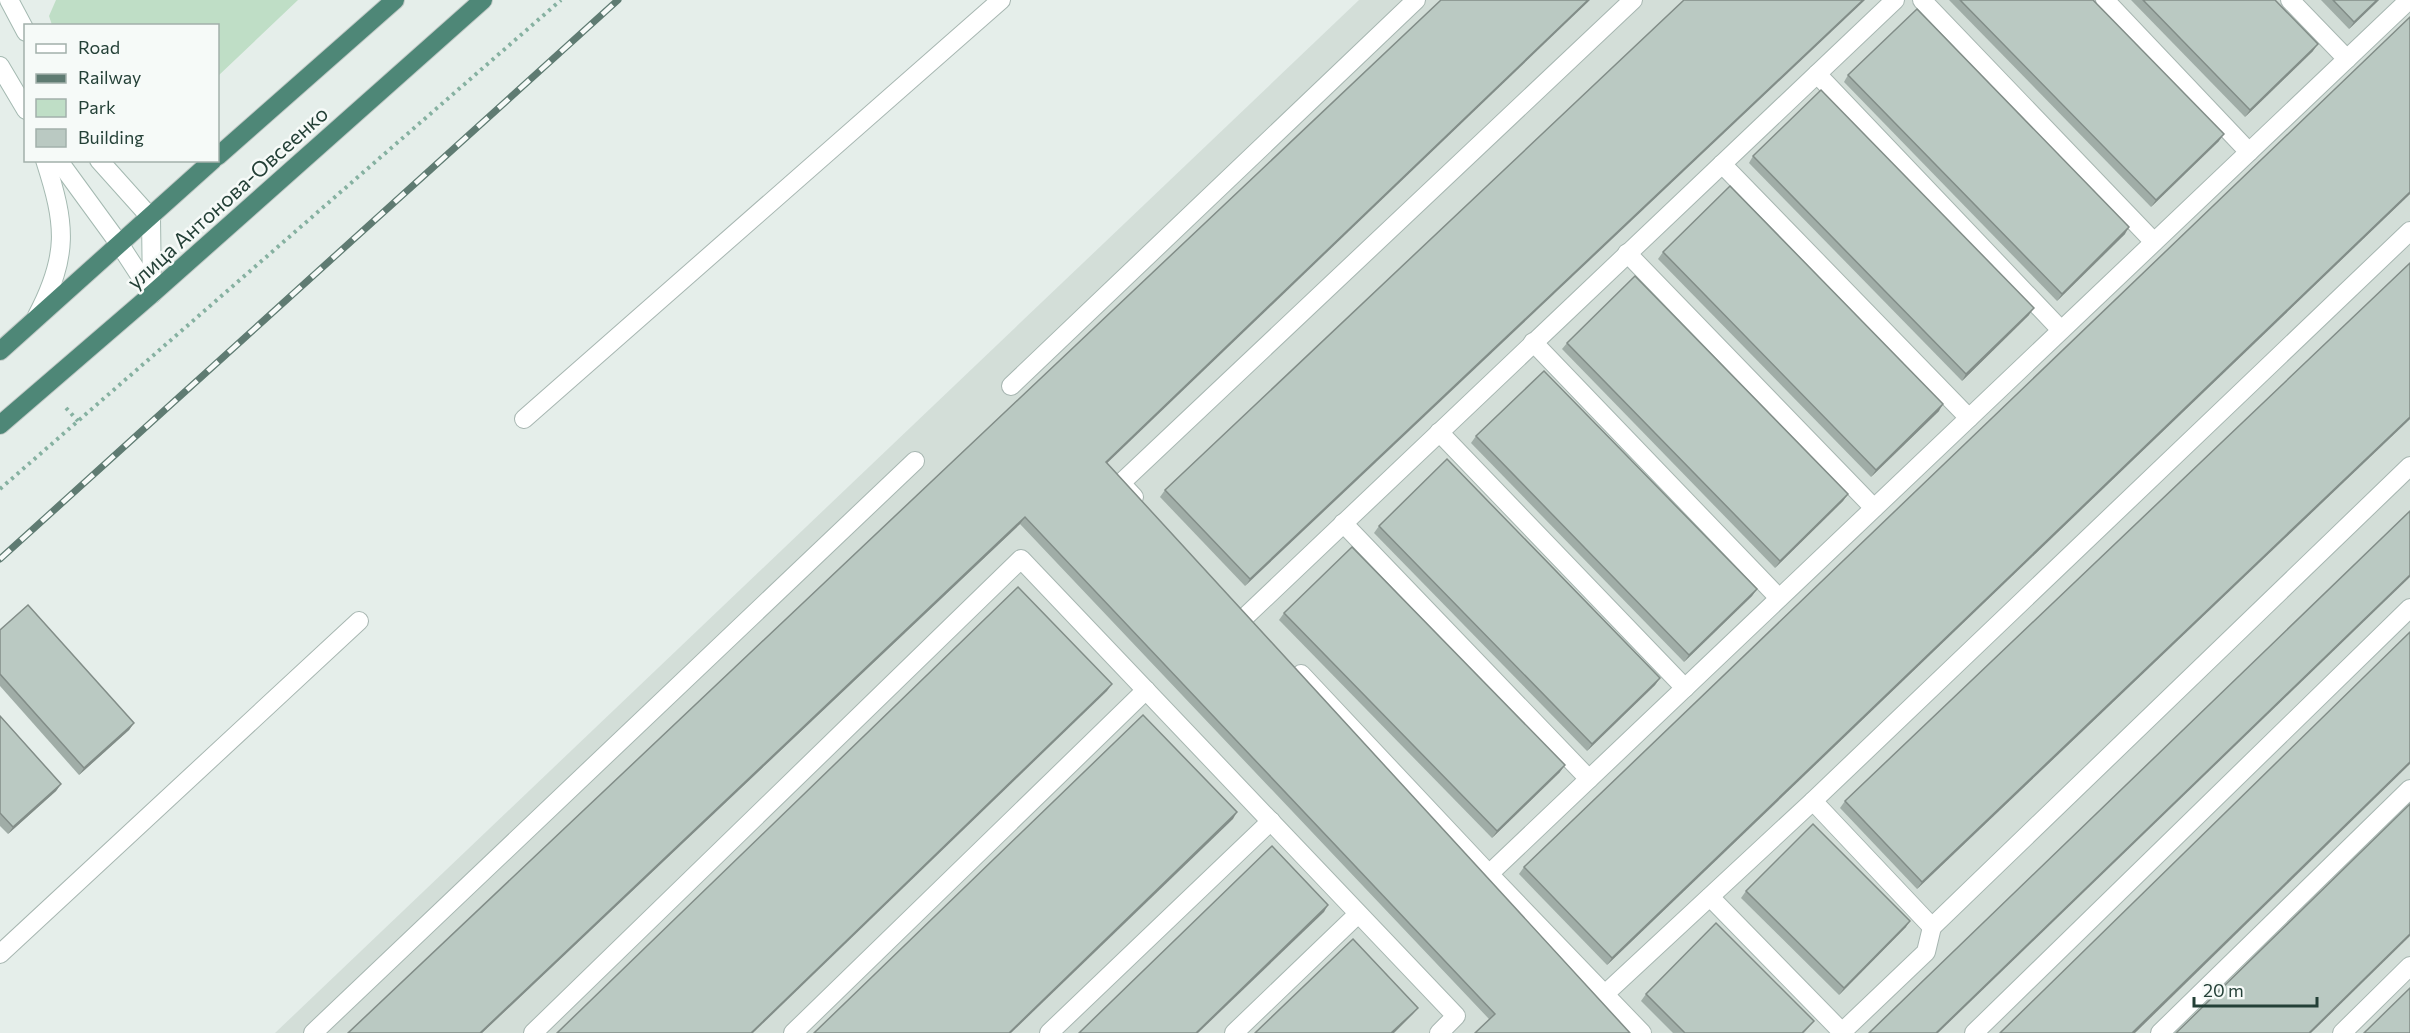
<svg xmlns="http://www.w3.org/2000/svg" width="2410" height="1033" font-family="Commissioner,sans-serif">
	<rect width="100%" height="100%" fill="#e5eeea"/>
	<path fill="#d3ded8" d="M1359,0h1051v1033h-2135z"/>
	<path fill="#bfdec6" d="M56,0h242l-80,76v-50l-166,-1 -3,-9z"/>
	<g fill="none" stroke-linecap="round" stroke-linejoin="round">
		<g stroke="#a7b6b1" stroke-width="20">
			<g id="service">
				<path d="M1922,0l232,242"/>
				<path d="M2105,0l144,152"/>
				<path d="M2290,0l57,59"/>
				<path d="M1817,74l244,256"/>
				<path d="M1722,164l247,254"/>
				<path d="M1627,253l247,255"/>
				<path d="M1533,342l246,256"/>
				<path d="M1011,386l405,-386"/>
				<path d="M524,419l477,-419"/>
				<path d="M1439,432l246,256"/>
				<path d="M1134,497l-13,-14 512,-483"/>
				<path d="M1343,523l246,256"/>
				<path d="M1246,616l649,-616"/>
				<path d="M1301,674l188,200 920,-874"/>
				<path d="M1813,801l119,126 -6,25 -85,81"/>
				<path d="M1489,874l153,159"/>
				<path d="M1710,897l132,135"/>
				<path d="M1932,927l478,-461"/>
				<path d="M0,954l359,-333"/>
				<path d="M1605,994l208,-193 597,-570"/>
				<path d="M313,1033l602,-572"/>
				<path d="M533,1033l488,-474 435,457 -17,17"/>
				<path d="M793,1033l353,-343"/>
				<path d="M1049,1033l222,-212"/>
				<path d="M1234,1033l124,-119"/>
				<path d="M1974,1033l436,-425"/>
				<path d="M2160,1033l250,-244"/>
				<path d="M2342,1033l68,-67"/>
			</g>
		</g>
		<g stroke="#a4b9b1" stroke-width="20">
			<g id="secondary">
				<path d="M9,0l17,32"/>
				<path d="M0,66l26,44"/>
				<path d="M58,160l62,85 32,49"/>
				<path d="M99,160l52,58 1,76"/>
				<path d="M37,316c32,-61 29,-91 8,-156"/>
			</g>
		</g>
		<g stroke="#c2cac7" stroke-width="20">
			<g id="trunk">
				<path d="M218,156l177,-156"/>
				<path d="M0,351l213,-191"/>
				<path d="M0,425l152,-131 331,-294"/>
			</g>
		</g>
		<g stroke="#86b1a1" stroke-width="4" stroke-dasharray="3 4.5" stroke-linecap="butt">
			<path d="M66,408l12,13"/>
			<path d="M0,489l561,-489"/>
		</g>
		<use href="#service" stroke="#fff" stroke-width="18"/>
		<use href="#secondary" stroke="#fff" stroke-width="18"/>
		<use href="#trunk" stroke="#4e8777" stroke-width="18"/>
		<g stroke="#5f7b72" stroke-width="7">
			<path id="rail" d="M0,559l618,-559"/>
		</g>
		<use href="#rail" stroke="#f6faf8" stroke-width="4.5" stroke-dasharray="14" stroke-linecap="butt"/>
	</g>
	<g fill="#a0ada7">
		<path d="M1441,0l-334,463 523,570 -141,-14 -469,-495 -538,509h-134z"/>
		<path d="M1684,0l-439,586 -85,-89 5,-7z"/>
		<path d="M1949,0h144l126,141 -68,66z"/>
		<path d="M2131,0h144l38,51 -68,66z"/>
		<path d="M2321,0h58l-30,29z"/>
		<path d="M2410,17v177l-803,771 -88,-91 5,-7z"/>
		<path d="M1848,75l277,159 -68,67 -213,-219z"/>
		<path d="M1753,156l276,159 -67,66 -213,-218z"/>
		<path d="M1663,252l276,159 -68,66 -213,-218z"/>
		<path d="M2410,263v156l-493,470 -77,-81 5,-7z"/>
		<path d="M1567,343l281,151 -5,7 -68,67 -213,-219z"/>
		<path d="M1476,436l281,153 -5,7 -68,66 -213,-219z"/>
		<path d="M1379,526l281,152 -5,7 -68,66 -213,-218z"/>
		<path d="M1284,613l276,159 -68,66 -213,-218z"/>
		<path d="M0,630l134,93 -5,7 -50,45 -79,-89z"/>
		<path d="M0,716l61,68 -5,7 -48,43 -8,-8z"/>
		<path d="M1746,891l160,36 -67,68 -98,-97z"/>
		<path d="M1646,994l168,27 -10,12h-131l-32,-32z"/>
	</g>
	<g fill="#828d88">
		<path d="M1588,0h2l-488,468 4,-6z"/>
		<path d="M1863,0h2l-620,586 5,-7z"/>
		<path d="M2377,0h2l-30,29 5,-7z"/>
		<path d="M2318,44l-5,7 -68,66 5,-7z"/>
		<path d="M2224,134l-5,7 -68,66 5,-7z"/>
		<path d="M2410,192v2l-803,771 5,-7z"/>
		<path d="M2129,227l-4,7 -68,67 5,-7z"/>
		<path d="M2034,308l-5,7 -67,66 4,-7z"/>
		<path d="M1943,404l-4,7 -68,66 5,-7z"/>
		<path d="M2410,417v2l-493,470 5,-7z"/>
		<path d="M1848,494l-5,7 -68,67 5,-7z"/>
		<path d="M1025,517l-5,7 -538,509h-2z"/>
		<path d="M2410,575v2l-472,456h-2z"/>
		<path d="M1757,589l-5,7 -68,66 5,-7z"/>
		<path d="M1660,678l-5,7 -68,66 5,-7z"/>
		<path d="M1112,684l-5,7 -354,342h-2z"/>
		<path d="M134,723l-5,7 -50,45 5,-7z"/>
		<path d="M2410,762v2l-275,269h-3z"/>
		<path d="M1565,765l-5,7 -68,66 5,-7z"/>
		<path d="M61,784l-5,7 -48,43 5,-7z"/>
		<path d="M1237,812l-4,7 -222,214h-2z"/>
		<path d="M1328,905l-4,7 -126,121h-2z"/>
		<path d="M1910,921l-4,6 -67,68 5,-7z"/>
		<path d="M2410,934v2l-99,97h-2z"/>
		<path d="M1418,1008l-5,6 -19,19h-3z"/>
	</g>
	<g fill="#bac9c2" stroke="#828d88" stroke-width="1.5">
		<path d="M1441,0h147l-482,462 524,571h-155l20,-19 -470,-497 -545,516h-132z"/>
		<path d="M1684,0h179l-613,579 -85,-89z"/>
		<path d="M1960,0h133l131,134 -68,66z"/>
		<path d="M2143,0h132l43,44 -68,66z"/>
		<path d="M2333,0h44l-23,22z"/>
		<path d="M1917,9l212,218 -67,67 -214,-219z"/>
		<path d="M2410,17v175l-798,766 -88,-91z"/>
		<path d="M1821,90l213,218 -68,66 -213,-218z"/>
		<path d="M1730,186l213,218 -67,66 -213,-218z"/>
		<path d="M2410,263v154l-488,465 -77,-81z"/>
		<path d="M1635,276l213,218 -68,67 -213,-218z"/>
		<path d="M1544,371l213,218 -68,66 -213,-219z"/>
		<path d="M1447,459l213,219 -68,66 -213,-218z"/>
		<path d="M2410,511v64l-474,458h-67z"/>
		<path d="M1352,547l213,218 -68,66 -213,-218z"/>
		<path d="M1018,587l94,97 -361,349h-194z"/>
		<path d="M28,605l106,118 -50,45 -84,-94v-44z"/>
		<path d="M2410,632v130l-278,271h-132z"/>
		<path d="M1143,715l94,97 -228,221h-195z"/>
		<path d="M0,716l61,68 -48,43 -13,-14z"/>
		<path d="M2410,804v130l-101,99h-133z"/>
		<path d="M1813,824l97,97 -66,67 -98,-97z"/>
		<path d="M1272,846l56,59 -132,128h-117z"/>
		<path d="M1716,923l98,98 -12,12h-117l-39,-39z"/>
		<path d="M1353,939l65,69 -27,25h-136z"/>
		<path d="M2410,988v45h-46z"/>
	</g>
	<g text-anchor="middle" dominant-baseline="central" stroke-width="5" stroke-linejoin="round" paint-order="stroke">
		<g font-size="21" fill="#244037" stroke="#f6faf8">
			<text transform="translate(227 197) rotate(-42)">улица Антонова-Овсеенко</text>
		</g>
	</g>
	<rect x="24" y="24" width="195" height="138" fill="#f6faf8" stroke="#a2b0ab" stroke-width="1.5"/>
	<rect x="36" y="44" width="30" height="9" fill="#ffffff" stroke="#a2b0ab" stroke-width="1.5"/>
	<text x="78" y="54" font-size="18" fill="#244037">Road</text>
	<rect x="36" y="74" width="30" height="9" fill="#5f7b72" stroke="#a2b0ab" stroke-width="1.5"/>
	<text x="78" y="84" font-size="18" fill="#244037">Railway</text>
	<rect x="36" y="99" width="30" height="18" fill="#bfdec6" stroke="#a2b0ab" stroke-width="1.5"/>
	<text x="78" y="114" font-size="18" fill="#244037">Park</text>
	<rect x="36" y="129" width="30" height="18" fill="#bac9c2" stroke="#a2b0ab" stroke-width="1.5"/>
	<text x="78" y="144" font-size="18" fill="#244037">Building</text>
	<path d="M2194 997v9h123v-9" fill="none" stroke="#244037" stroke-width="3"/>
	<text x="2203" y="997" font-size="18" fill="#244037" stroke="#f6faf8" stroke-width="4.5" paint-order="stroke">20 m</text>
</svg>
